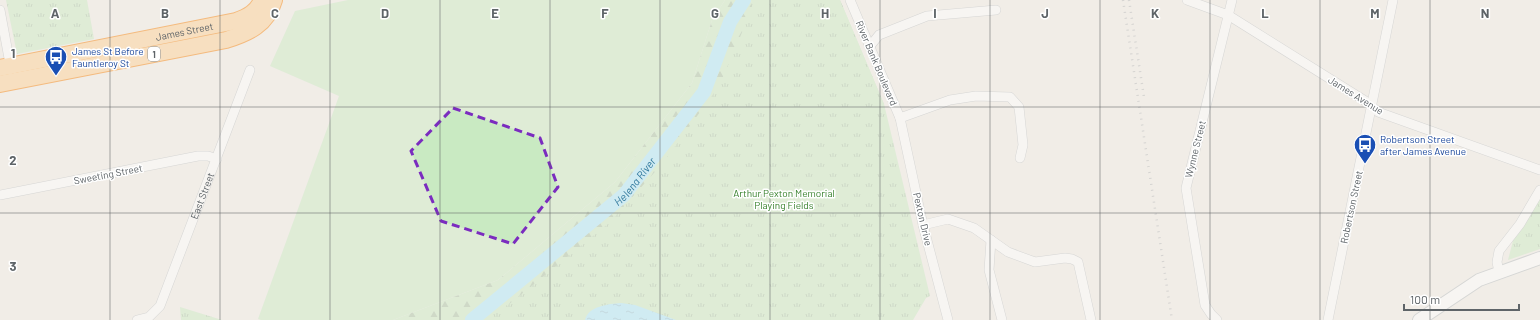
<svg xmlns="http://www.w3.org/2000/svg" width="1540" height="320" font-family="Barlow,sans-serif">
	<defs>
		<pattern id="forest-firs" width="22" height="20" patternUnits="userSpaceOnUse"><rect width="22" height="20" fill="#c9eac2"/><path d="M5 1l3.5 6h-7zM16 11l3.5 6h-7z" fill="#a6c1a1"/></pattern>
		<pattern id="park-tufts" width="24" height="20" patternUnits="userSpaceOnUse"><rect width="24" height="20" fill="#c9eac2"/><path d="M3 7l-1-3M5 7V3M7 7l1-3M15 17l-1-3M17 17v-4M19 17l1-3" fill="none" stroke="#a6c1a1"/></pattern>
		<pattern id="water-ripples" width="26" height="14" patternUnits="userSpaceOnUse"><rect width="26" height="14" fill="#a9e9ff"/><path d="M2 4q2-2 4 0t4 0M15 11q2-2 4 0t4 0" fill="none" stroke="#8dc0d2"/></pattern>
	</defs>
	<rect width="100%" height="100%" fill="#f1ede7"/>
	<path fill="#c9eac2" d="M348,0h377l-13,20 -20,63 -77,99 -117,98 -105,40h-132l-3,-1 81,-223 -69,-30 25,-55z"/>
	<path fill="url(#forest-firs)" d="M725,0h25l10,16 23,-16h57l44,104h-25l-274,216h-192l105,-40 117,-98 77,-99 20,-63z"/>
	<g fill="url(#park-tufts)">
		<path d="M6,0h81l7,39 -77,15z"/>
		<path d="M751,0h89l44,104 46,192 -4,2 -13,22h-448l43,-15 101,-82 53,-59 57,-78 33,-77z"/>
		<path d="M1540,198v51l-32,11 6,-23z"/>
		<path d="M180,307l42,13h-41z"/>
	</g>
	<path fill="url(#water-ripples)" d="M621,303l14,2 41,15h-91c3,-14 24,-16 36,-17z"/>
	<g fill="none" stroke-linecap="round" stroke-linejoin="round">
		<path stroke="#a9e9ff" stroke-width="14" id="s1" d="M472,320l152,-125 80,-103 26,-70 14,-22"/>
		<g stroke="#b7bbbe" stroke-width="10">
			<g id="street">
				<path d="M850,0l50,118 50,-18 26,-4 34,1 9,10 4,38 -3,13"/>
				<path d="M1187,0l41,15 139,87 11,10 162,58"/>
				<path d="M0,10l11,59"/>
				<path d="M870,46l9,-11 48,-19 69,-6"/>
				<path d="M900,118l23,107 25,95"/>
				<path d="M0,195l198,-39h10l9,3"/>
				<path d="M923,225l25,-6 26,9 34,24 27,10 30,-4 7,1 6,3 13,58"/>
				<path d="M991,240l-2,30 13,50"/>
				<path d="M1499,272l-2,-10 2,-11 21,-27 20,-34"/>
				<path id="s2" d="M137,320l12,-3 11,-11 90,-236"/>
				<path d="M1217,320l-6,-6 -6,-9 -19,-117 46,-188"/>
				<path d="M1328,320l65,-320"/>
			</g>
		</g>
		<g stroke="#b5bbbf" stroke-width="14">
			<path id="secondary" d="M1419,320l60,-40 61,-22"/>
		</g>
		<g stroke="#f87e00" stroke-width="18">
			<g id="highway">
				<path id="s3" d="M0,68l236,-47c12,-4 21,-9 26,-21"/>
				<path d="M0,84l226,-44c22,-7 41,-15 48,-40"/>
			</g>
		</g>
		<use href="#street" stroke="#fff" stroke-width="9"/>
		<use href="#secondary" stroke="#fff" stroke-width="12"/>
		<use href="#highway" stroke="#ffcf90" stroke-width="16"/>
		<g stroke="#b4b5b6" stroke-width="2.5" stroke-dasharray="1 5" stroke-linecap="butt">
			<path d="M1123,0l49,320"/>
			<path d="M1129,0l15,97"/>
		</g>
	</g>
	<path d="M0 0H1540V320H0ZM453,108l87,30 18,49 -45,57 -72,-23 -30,-70z" fill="#f1ede7" fill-opacity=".55" fill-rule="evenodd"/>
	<path fill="none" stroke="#7b2cbf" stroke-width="3" stroke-dasharray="8 5" stroke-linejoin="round" d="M453,108l87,30 18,49 -45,57 -72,-23 -30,-70z"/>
	<path fill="none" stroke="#5e6468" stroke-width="1" stroke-opacity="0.55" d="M110,0v320M220,0v320M330,0v320M440,0v320M550,0v320M660,0v320M770,0v320M880,0v320M990,0v320M1100,0v320M1210,0v320M1320,0v320M1430,0v320M0,107h1540M0,213h1540"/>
	<defs>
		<g id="bus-pin" transform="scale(1.15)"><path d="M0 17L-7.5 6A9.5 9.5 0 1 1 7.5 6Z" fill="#1a4fb4" stroke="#fff"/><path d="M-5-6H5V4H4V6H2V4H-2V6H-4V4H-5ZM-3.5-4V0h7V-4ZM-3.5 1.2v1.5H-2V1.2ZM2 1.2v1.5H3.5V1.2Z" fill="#fff"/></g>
	</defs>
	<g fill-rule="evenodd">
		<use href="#bus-pin" x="56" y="57"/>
		<use href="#bus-pin" x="1365" y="145"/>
	</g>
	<g text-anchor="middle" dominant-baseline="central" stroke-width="3" stroke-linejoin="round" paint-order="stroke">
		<rect fill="#fff" stroke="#8e9295" stroke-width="1" x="148" y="47" width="12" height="14" rx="3"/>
		<g font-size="9" font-weight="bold" fill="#5e6468">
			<text x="154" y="54">1</text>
		</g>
		<g font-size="10" fill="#5e6468" stroke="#fff">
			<text stroke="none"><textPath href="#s3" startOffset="188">James Street</textPath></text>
			<text transform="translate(877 63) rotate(67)">River Bank Boulevard</text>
			<text transform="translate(1356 95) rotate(32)">James Avenue</text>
			<text transform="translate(1195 149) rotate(-76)">Wynne Street</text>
			<text transform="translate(108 174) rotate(-11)">Sweeting Street</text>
			<text stroke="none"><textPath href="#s2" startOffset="146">East Street</textPath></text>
			<text transform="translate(1351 207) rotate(-78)">Robertson Street</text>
			<text transform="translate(923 219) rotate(77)">Pexton Drive</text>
		</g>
		<g font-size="10" fill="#164399" stroke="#fff" text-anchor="start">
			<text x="72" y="51">James St Before<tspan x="72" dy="12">Fauntleroy St</tspan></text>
			<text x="1380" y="139">Robertson Street<tspan x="1380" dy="12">after James Avenue</tspan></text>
		</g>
		<g font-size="10" fill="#37802c" stroke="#fff">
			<text x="784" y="193">Arthur Pexton Memorial<tspan x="784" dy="12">Playing Fields</tspan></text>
		</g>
		<g font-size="11" font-style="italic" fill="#347b9f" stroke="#fff">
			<text stroke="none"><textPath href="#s1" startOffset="214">Helena River</textPath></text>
		</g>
	</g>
	<g font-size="13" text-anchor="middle" font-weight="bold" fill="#5e6468" stroke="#fff" stroke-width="3" stroke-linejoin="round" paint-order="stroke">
		<text x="55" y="18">A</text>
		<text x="165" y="18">B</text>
		<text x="275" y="18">C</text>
		<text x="385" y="18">D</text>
		<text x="495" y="18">E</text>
		<text x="605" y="18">F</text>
		<text x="715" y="18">G</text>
		<text x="825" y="18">H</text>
		<text x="935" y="18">I</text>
		<text x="1045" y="18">J</text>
		<text x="1155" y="18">K</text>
		<text x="1265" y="18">L</text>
		<text x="1375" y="18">M</text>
		<text x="1485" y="18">N</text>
		<text x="13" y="58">1</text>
		<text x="13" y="165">2</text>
		<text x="13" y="271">3</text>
	</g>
	<path d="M1404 304v6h115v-6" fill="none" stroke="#5e6468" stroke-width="2"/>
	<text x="1410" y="304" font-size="12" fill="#5e6468" stroke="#ffffff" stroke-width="3" paint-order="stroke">100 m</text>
</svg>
